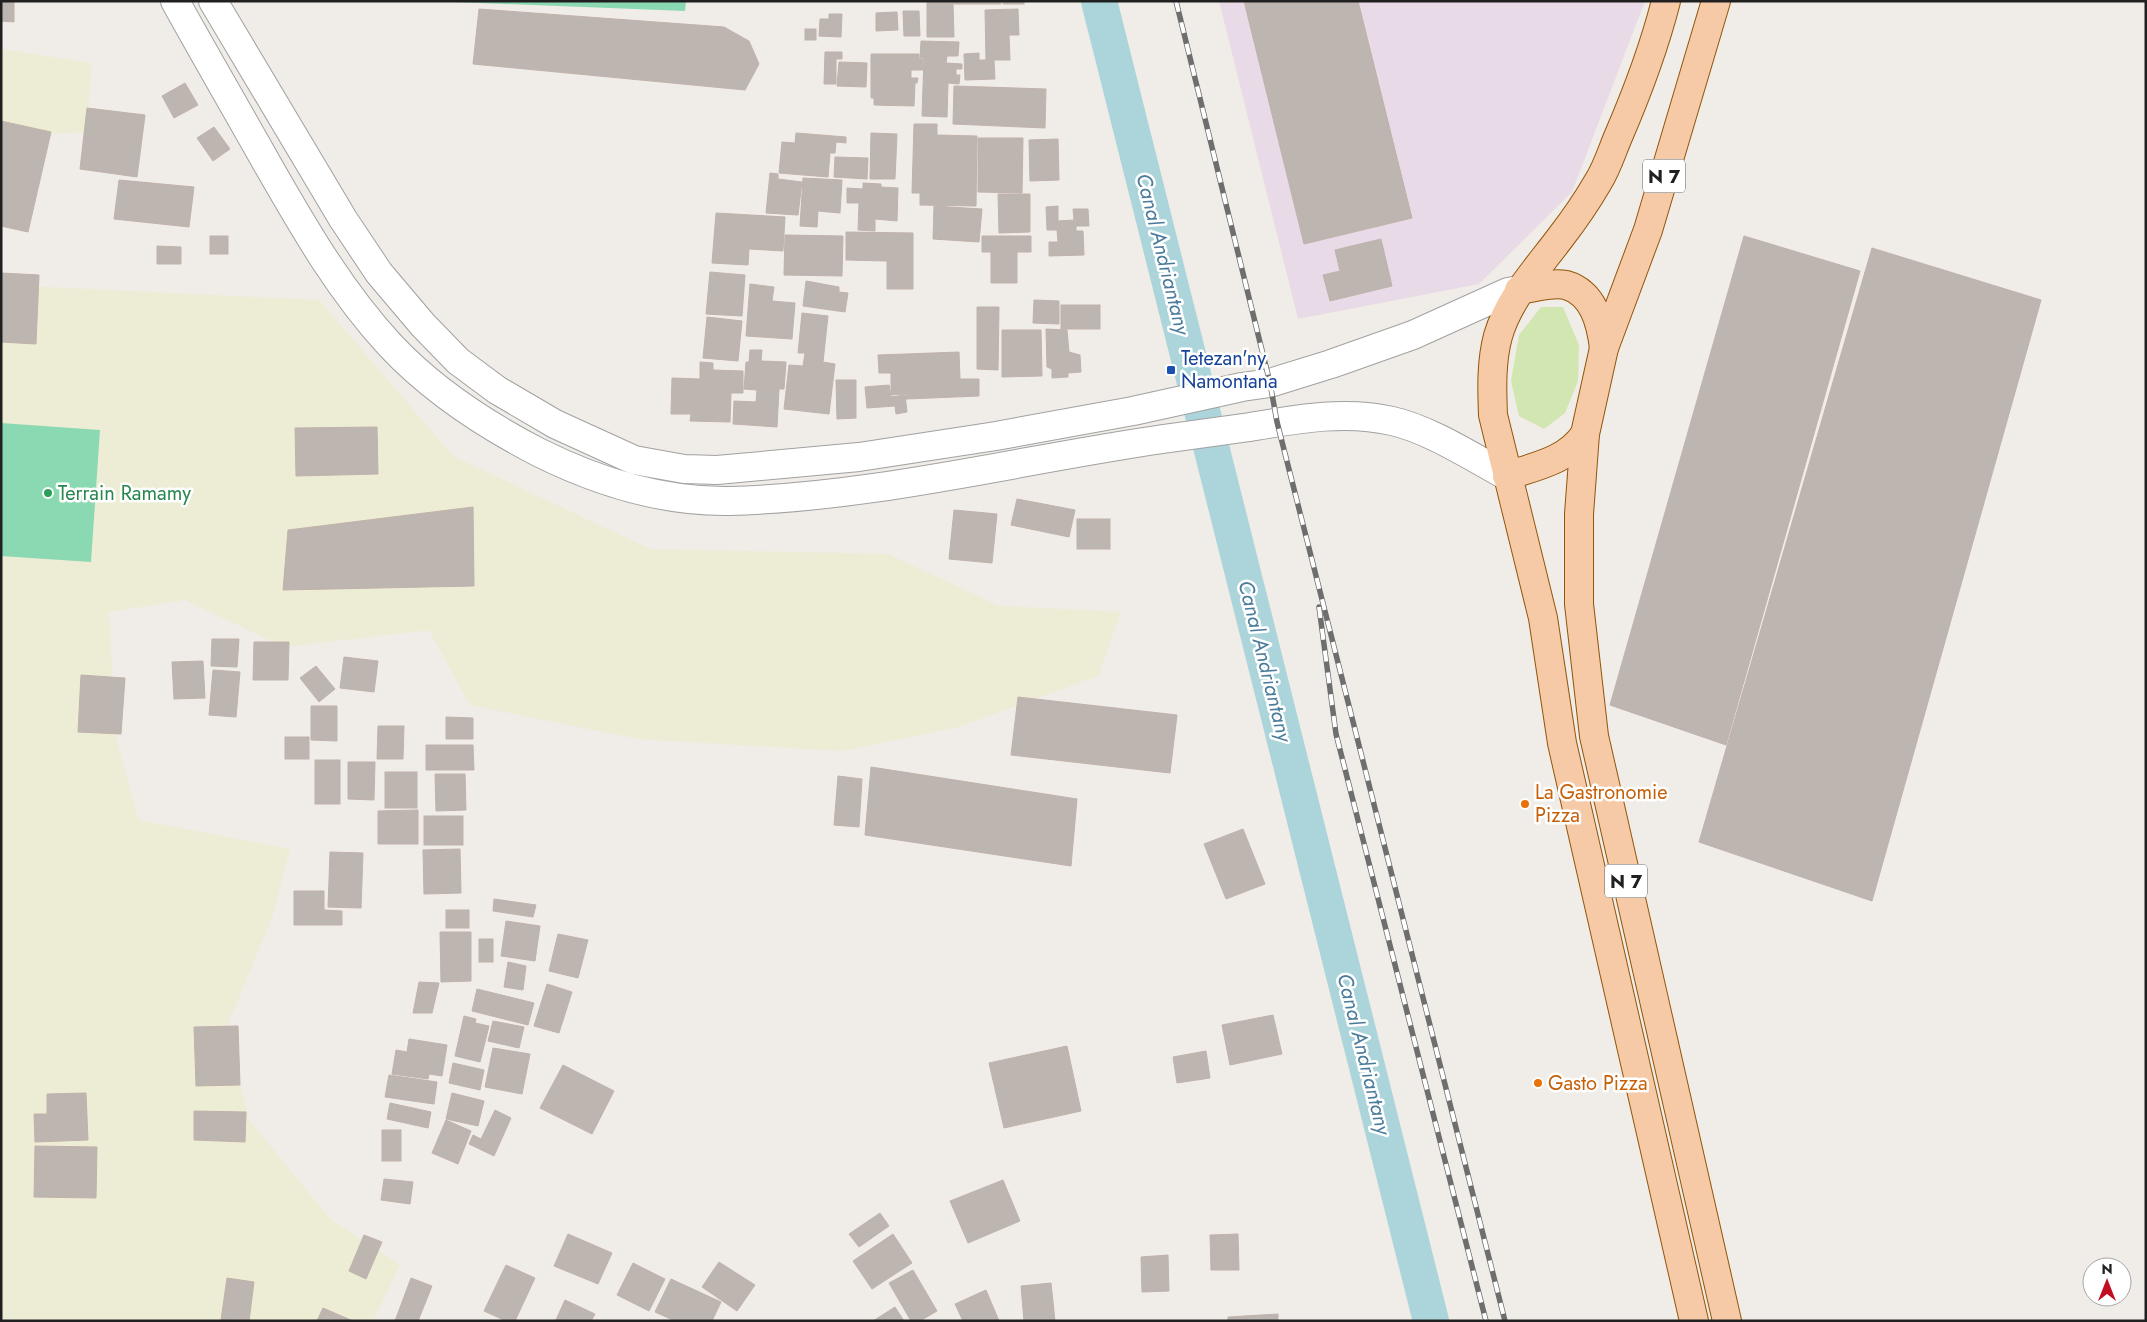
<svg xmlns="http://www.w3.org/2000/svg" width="2147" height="1322" font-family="Jost,sans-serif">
	<rect width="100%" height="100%" fill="#f0ece7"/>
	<path fill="#e9dae7" d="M1219,1h426l-73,191 -93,92 -181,35z"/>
	<g fill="#edecd4">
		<path d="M1,49l91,14 -6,69 -85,4z"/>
		<path d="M1,285l318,15 134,156 197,93 238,5 111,52 122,6 -23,64 -140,51 -116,24 -203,-12 -169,-34 -41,-75 -145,17 -99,-47 -76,12 6,121 23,87 152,29 -18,69 -46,110 23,92 81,99 70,46 -27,56h-372z"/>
	</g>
	<path fill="#d1e6b1" d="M1541,307h22l16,38 -1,36 -13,32 -21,16 -25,-13 -8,-35 8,-46z"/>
	<g fill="#8bd9b2">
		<path d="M428,1h258l-1,10z"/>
		<path d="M1,423l99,7 -9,132 -90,-6z"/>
	</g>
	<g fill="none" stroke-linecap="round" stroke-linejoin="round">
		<path stroke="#abd5da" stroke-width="36" d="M1099,1l332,1320"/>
	</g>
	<g fill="#bdb5b0" stroke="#c1b2ab">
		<path d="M1,1h13v21l-13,-1z"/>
		<path d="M927,1h74v3h-48l1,33h-27z"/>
		<rect x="1003" y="1" width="21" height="3"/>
		<path d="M1244,1h114l54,217 -108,26z"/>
		<path d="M479,9l245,18 25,14 10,23 -14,26 -272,-26z"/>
		<path d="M1018,9l1,26h-10l1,25h-16l1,19 -30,1 -1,-26 15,-1v7h7l-1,-50z"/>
		<path d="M903,11h16l1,25h-16z"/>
		<path d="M897,12l1,18 -22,1v-18z"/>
		<path d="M829,14h13l-1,23 -22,-1 1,-17h9z"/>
		<rect x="805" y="29" width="11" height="11"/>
		<path d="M921,41l38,1 -1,14h-11l-1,7 16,1v5h-6v6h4l-1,9 -11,-1 -1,34 -25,-1 2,-58h-4z"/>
		<path d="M825,52h17v7h-6v25h-12z"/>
		<path d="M871,54h48v5h4v11h-12v8h7l-1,5h-2l-1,23 -40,-1v-7h-3z"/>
		<path d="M839,62l28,1 -1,24 -29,-1z"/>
		<path d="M185,83l13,22 -24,13 -12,-22z"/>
		<path d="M954,86l92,3 -1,39 -92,-4z"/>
		<path d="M87,108l58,7 -8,62 -57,-8z"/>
		<path d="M1,121l50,11 -23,100 -27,-6z"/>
		<path d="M914,124h23v11l40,1 -1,70 -56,-1v-12h-8z"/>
		<path d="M214,127l16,22 -17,12 -16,-23z"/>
		<path d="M796,133l50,4v6l-10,-1 -1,11h-5l-2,24 -49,-4 3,-31 13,1z"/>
		<path d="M871,133l26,1 -2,45h-25z"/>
		<path d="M978,138h45l-1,55 -44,-1z"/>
		<path d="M1058,139l1,41 -29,1 -1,-41z"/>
		<path d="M835,157l33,1 -1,21 -33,-2z"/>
		<path d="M770,173l8,1v5l24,3 -4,33 -32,-2z"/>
		<path d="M803,178l39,2 -2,33 -22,-2 -1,16 -17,-1z"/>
		<path d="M119,180l75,7 -5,40 -75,-8z"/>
		<path d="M863,183l18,1v3l17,1 -1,33 -22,-2v12l-17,-1 1,-27h-12v-15l16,1z"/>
		<path d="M998,194h32v38l-31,1z"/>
		<path d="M934,206l48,3 -3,33 -46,-3z"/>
		<path d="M1058,206v15l16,-1 -1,-11h15l1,17h-13v5h7l1,24 -35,1v-14h9l-1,-12h-10l-1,-23z"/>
		<path d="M716,213l69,4 -2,34 -34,-2 -1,16 -36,-2z"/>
		<path d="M846,232l67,1v56h-26v-28l-41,-1z"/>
		<path d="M785,235l58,1 -1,40 -58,-1z"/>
		<rect x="210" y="236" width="18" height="18"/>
		<path d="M982,236h49v16h-14v31h-26v-31h-9z"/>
		<path d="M1744,236l116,35 -134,474 -116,-40z"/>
		<path d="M1381,239l11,47 -62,15 -7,-26 17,-4 -5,-21z"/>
		<path d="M157,246l24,1v17h-24z"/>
		<path d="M1872,248l169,52 -169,601 -173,-59z"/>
		<path d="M710,272l35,3 -3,41 -36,-2z"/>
		<path d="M1,273l38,2 -3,69 -35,-2z"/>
		<path d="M806,281l33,6v5l9,1 -3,19 -42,-6z"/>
		<path d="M750,284l24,3 -2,14 23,2 -3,36 -46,-3z"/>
		<path d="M1034,300l25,1v23l-26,-1z"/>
		<rect x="1061" y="305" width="39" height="24"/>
		<path d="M977,307h22l-1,63 -21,-1z"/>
		<path d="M802,313l26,3 -5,46 12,2 -6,50 -45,-5 5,-44 14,1 2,-13h-7z"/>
		<path d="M707,317l35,4 -4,40 -35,-3z"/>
		<path d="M1046,329l21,1 2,22 11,3 1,17 -13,1v4l-16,1v-9l-5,-2z"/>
		<path d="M1002,330h39l1,46 -40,1z"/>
		<path d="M750,350h12l-1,11 25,1 -2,27h-5l-2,38 -44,-3 1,-23 22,1 1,-12 -13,-1 2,-27h3z"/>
		<path d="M959,352l1,27h19v17l-73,3v-5l-15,1v-22h-12l-1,-18z"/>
		<path d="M700,362l13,1v7l30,1v22h-12l-1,29 -40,-1 1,-7h-20l1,-36 28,1z"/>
		<path d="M836,380h20v38l-19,1z"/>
		<path d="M889,385l2,12 14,-2 2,17 -11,2 -1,-8 -28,2 -2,-21z"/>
		<path d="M377,427l1,47 -82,2 -1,-48z"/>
		<path d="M1017,499l58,11 -6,27 -58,-12z"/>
		<path d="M473,507l1,79 -191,4 5,-60z"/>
		<path d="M954,510l43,4 -5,49 -43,-4z"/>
		<rect x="1077" y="519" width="33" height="30"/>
		<path d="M212,639h27l-2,28 -26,-1z"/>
		<path d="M254,642h35l-1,38h-35z"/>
		<path d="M344,657l34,4 -4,31 -34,-4z"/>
		<path d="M203,661l2,37 -31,1 -2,-37z"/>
		<path d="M316,666l19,23 -16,13 -19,-24z"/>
		<path d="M213,670l27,2 -4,45 -27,-2z"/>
		<path d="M81,675l44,3 -4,56 -43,-2z"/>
		<path d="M1018,697l159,18 -7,58 -159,-18z"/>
		<path d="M311,706h26v35l-26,-1z"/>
		<path d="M446,717l27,1v21h-27z"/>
		<path d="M378,726h26l-1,33h-26z"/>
		<rect x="285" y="737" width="24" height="22"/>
		<path d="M426,745h47l1,25h-48z"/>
		<rect x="315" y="760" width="25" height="44"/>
		<path d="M348,762h27l-1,38 -26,-1z"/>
		<path d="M871,767l206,32 -6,67 -206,-31z"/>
		<rect x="385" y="772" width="32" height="36"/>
		<path d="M435,774h30l1,36 -30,1z"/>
		<path d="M838,776l24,3 -3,48 -25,-2z"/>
		<path d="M418,810v34h-40v-33z"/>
		<rect x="424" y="816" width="39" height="29"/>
		<path d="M1243,829l22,55 -39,15 -22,-55z"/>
		<path d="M460,849l1,44 -37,1 -1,-44z"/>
		<path d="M330,852l33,1 -2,55 -33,-1z"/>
		<path d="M294,891h30v19l18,1v14h-48z"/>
		<path d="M494,899l42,6 -3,12 -40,-6z"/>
		<rect x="446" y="910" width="23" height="18"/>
		<path d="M506,921l34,5 -5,35 -34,-5z"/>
		<path d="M440,932h31v49l-30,1z"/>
		<path d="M558,934l30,6 -10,38 -29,-7z"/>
		<rect x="479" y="939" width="14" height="23"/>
		<path d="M508,962l18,4 -3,24 -19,-3z"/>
		<path d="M419,982l20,1 -7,30h-19z"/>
		<path d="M547,984l25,8 -13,41 -25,-7z"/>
		<path d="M477,989l57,14 -6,22 -56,-14z"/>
		<path d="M1273,1015l9,39 -52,11 -8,-40z"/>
		<path d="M464,1016l12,3 -1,4 14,3 -9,36 -25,-6z"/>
		<path d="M493,1021l31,6 -5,21 -31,-7z"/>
		<path d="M238,1026l2,59 -44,1 -2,-59z"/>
		<path d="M409,1039l38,6 -5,31 -13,-2 -1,5 -36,-5 4,-24 11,2z"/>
		<path d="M1067,1046l14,65 -77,17 -15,-65z"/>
		<path d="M493,1048l37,6 -8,40 -37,-7z"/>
		<path d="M1206,1051l4,27 -33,5 -4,-26z"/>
		<path d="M453,1063l31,7 -4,20 -31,-7z"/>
		<path d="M563,1065l51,26 -22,43 -52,-26z"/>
		<path d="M389,1075l48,7 -3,22 -49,-7z"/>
		<path d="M86,1093l2,47 -53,2 -1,-28h13v-20z"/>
		<path d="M452,1093l32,8 -6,25 -32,-7z"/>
		<path d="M390,1103l41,9 -3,16 -41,-9z"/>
		<path d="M495,1110l16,8 -17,38 -25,-12 4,-9 8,4z"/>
		<path d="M194,1111l52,1 -1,30 -51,-2z"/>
		<path d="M446,1120l25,11 -13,33 -26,-11z"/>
		<rect x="382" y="1130" width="19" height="31"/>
		<path d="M35,1146l62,1 -1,51 -62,-1z"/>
		<path d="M384,1179l29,3 -3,22 -29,-4z"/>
		<path d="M1003,1180l17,41 -52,22 -18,-42z"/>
		<path d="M880,1213l9,13 -30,21 -10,-13z"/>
		<path d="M568,1234l44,19 -14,31 -44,-18z"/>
		<path d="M893,1234l19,29 -40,26 -19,-28z"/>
		<path d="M1238,1234l1,36h-28l-1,-35z"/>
		<path d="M364,1235l18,7 -16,37 -17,-8z"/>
		<path d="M1168,1255l1,36 -27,1 -1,-35z"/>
		<path d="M719,1262l36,23 -18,26 -35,-24z"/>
		<path d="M633,1263l32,16 -16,32 -32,-16z"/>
		<path d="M506,1265l29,13 -20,43h-9l-22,-10z"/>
		<path d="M913,1270l24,41 -17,10h-9l-22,-38z"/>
		<path d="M227,1278l27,4 -5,39 -28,-1z"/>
		<path d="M411,1278l21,8 -14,35h-23z"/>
		<path d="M671,1279l50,23 -9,19h-37l-20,-9z"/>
		<path d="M1051,1283l4,38h-31l-3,-35z"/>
		<path d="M986,1290l13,31h-36l-8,-17z"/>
		<path d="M565,1300l30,14 -4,7 -35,-1z"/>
		<path d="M895,1307l9,14h-31z"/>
		<path d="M323,1308l30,13h-36z"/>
		<path d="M1278,1314v7h-50v-4z"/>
	</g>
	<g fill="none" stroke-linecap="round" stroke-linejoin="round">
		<g stroke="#a1a1a1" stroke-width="30">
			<g id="minor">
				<path d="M175,1c31,56 63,111 94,166 36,63 72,125 121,178 42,45 94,79 148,107 60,30 124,50 191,49 147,-4 289,-41 434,-62 29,-4 58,-8 87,-12 47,-8 95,-17 142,-6 37,8 82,37 115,55"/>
				<path d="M213,1l130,218 36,54 44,52 35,36 39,29 58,34 79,36 50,9 33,1 142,-13 137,-21 137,-25 109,-24 28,-4 61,-19 82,-29 95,-43 11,-2"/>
			</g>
		</g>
		<g stroke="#92550a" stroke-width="30">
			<g id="major">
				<path d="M1666,1c-12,47 -29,92 -48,136 -6,14 -11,31 -20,45 -11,19 -24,38 -38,56 -23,31 -51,60 -62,98 -7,26 -6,53 -5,79l50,203 19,125 132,578"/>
				<path d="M1716,1l-68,229 -44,118 -19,86 -6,80v90l15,132 133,585"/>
				<path d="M1519,290c14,-2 33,-8 47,-5 28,8 35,39 38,63"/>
				<path d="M1507,476c29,-10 60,-15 78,-42"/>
			</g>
		</g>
		<use href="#minor" stroke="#fff" stroke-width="28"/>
		<use href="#major" stroke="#f6caa6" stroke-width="28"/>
		<g stroke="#6e6e6e" stroke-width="5.5">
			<g id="rail">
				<path d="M1176,1l94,382 7,39 228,899"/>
				<path d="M1319,607l17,127 150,587"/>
			</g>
		</g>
		<use href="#rail" stroke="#fff" stroke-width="4" stroke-dasharray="11" stroke-linecap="butt"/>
	</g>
	<rect fill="#1a4fb4" stroke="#fff" stroke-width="2" x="1166" y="365" width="10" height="10" rx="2.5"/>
	<circle fill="#2e9e5b" stroke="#fff" stroke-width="2" cx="48" cy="493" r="5"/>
	<g fill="#e8710a" stroke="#fff" stroke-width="2">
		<circle cx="1525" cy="804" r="5"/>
		<circle cx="1538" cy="1083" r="5"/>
	</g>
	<g text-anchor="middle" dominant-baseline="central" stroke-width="5" stroke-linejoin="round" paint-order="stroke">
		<g fill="#fff" stroke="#636363" stroke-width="1">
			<rect x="1643" y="159.5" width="42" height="33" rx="4"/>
			<rect x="1605" y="864.5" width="42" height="33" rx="4"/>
		</g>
		<g font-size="19" font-weight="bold" fill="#202020">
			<text x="1664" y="176">N 7</text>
			<text x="1626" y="881">N 7</text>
		</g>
		<g font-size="20" fill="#164399" stroke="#fff" text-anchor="start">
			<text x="1181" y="358">Tetezan'ny<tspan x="1181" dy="23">Namontana</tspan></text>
		</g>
		<g font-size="20" fill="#27864d" stroke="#fff" text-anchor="start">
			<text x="58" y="493">Terrain Ramamy</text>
		</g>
		<g font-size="20" fill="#c56008" stroke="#fff" text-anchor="start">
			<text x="1535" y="792">La Gastronomie<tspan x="1535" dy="23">Pizza</tspan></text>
			<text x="1548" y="1083">Gasto Pizza</text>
		</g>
		<g font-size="21" font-style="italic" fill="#4c7c9b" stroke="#fff">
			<text transform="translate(1163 254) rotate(76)">Canal Andriantany</text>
			<text transform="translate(1265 661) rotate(76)">Canal Andriantany</text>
			<text transform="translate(1364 1054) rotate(76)">Canal Andriantany</text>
		</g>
	</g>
	<rect width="2147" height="1322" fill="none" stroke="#202020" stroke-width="5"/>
	<g transform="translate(2107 1282)"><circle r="24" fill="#ffffff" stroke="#a6a6a6"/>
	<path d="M0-4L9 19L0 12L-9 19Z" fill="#c20e23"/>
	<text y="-8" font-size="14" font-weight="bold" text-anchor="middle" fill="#202020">N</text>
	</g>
</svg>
